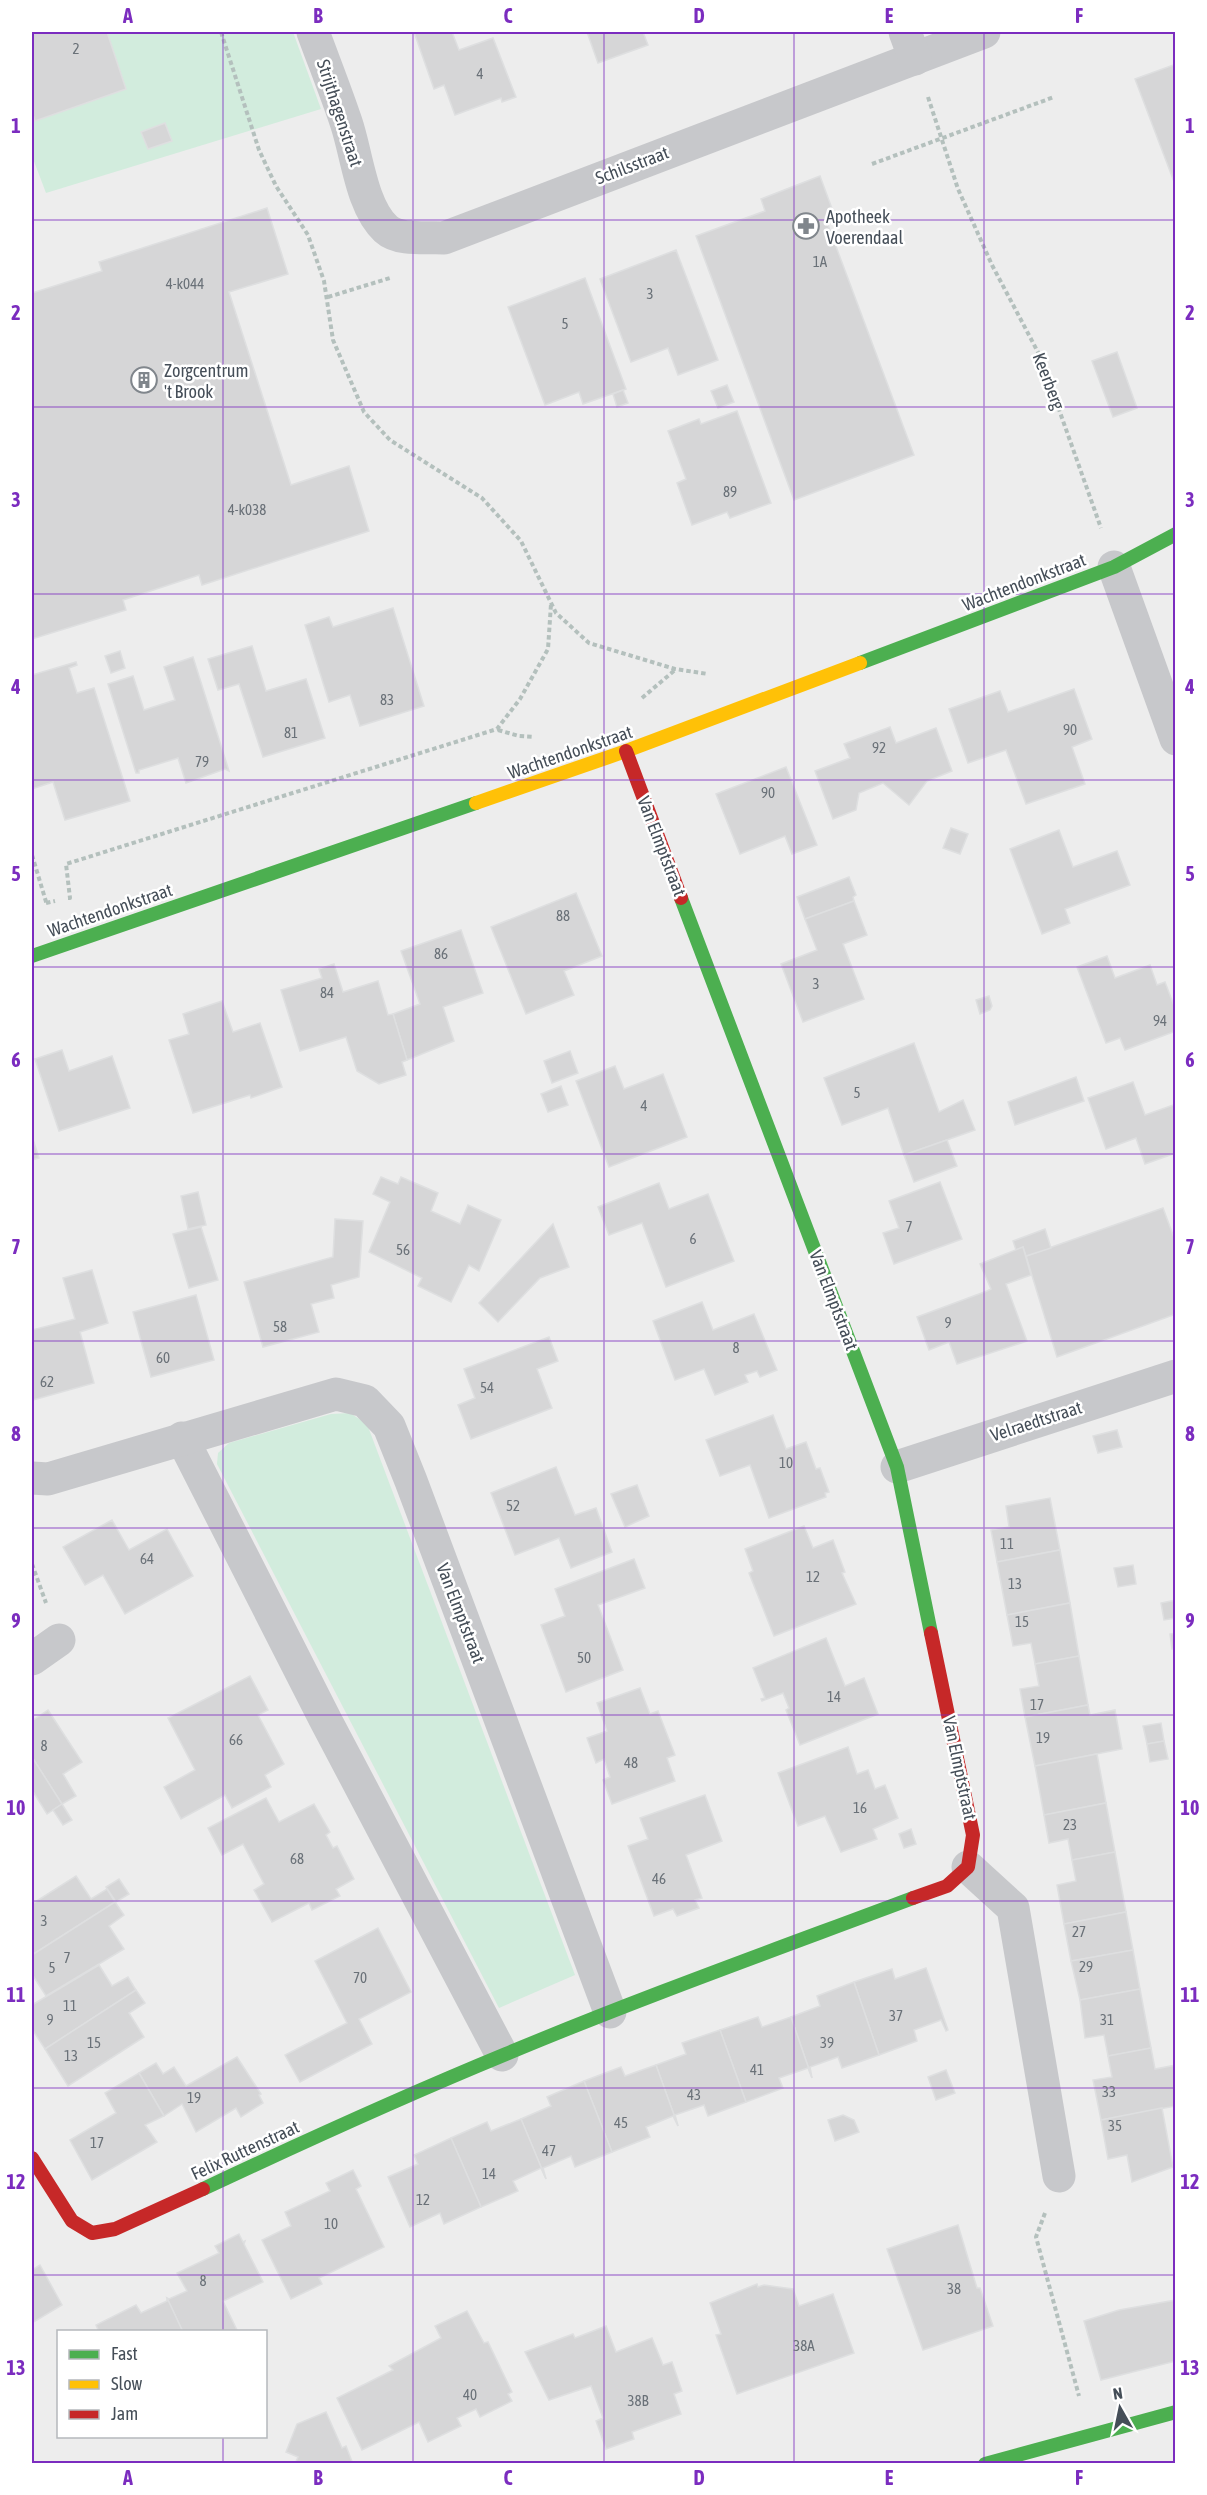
<svg xmlns="http://www.w3.org/2000/svg" width="1207" height="2495" font-family="'Asap Condensed',sans-serif">
	<rect width="100%" height="100%" fill="#ededed"/>
	<g fill="#d2ecdd">
		<path d="M107,32h186l28,77 -275,84 -14,-37v-44l3,9 91,-32z"/>
		<path d="M350,1413l17,11 208,551 -76,33 -282,-544 1,-11 11,-10 102,-29z"/>
	</g>
	<g fill="#d6d6d7" stroke="#dedfe0" stroke-width="1.5">
		<path d="M32,32h75l19,57 -91,32 -3,-9z"/>
		<path d="M414,32h38l7,18 34,-12 23,59 -14,5 -1,-4 -46,17 -11,-30 -10,4z"/>
		<path d="M587,32h56l5,13 -50,18z"/>
		<path d="M1176,64v123l-41,-108z"/>
		<path d="M165,123l7,18 -24,8 -7,-17z"/>
		<path d="M820,176l14,38 -9,3 89,238 -120,45 -98,-264 69,-25 -4,-12z"/>
		<path d="M267,208l21,66 -59,18 62,193 58,-19 20,65 -167,54 -3,-10 -76,25 3,10 -94,29v-346l70,-22 -3,-9z"/>
		<path d="M676,250l42,110 -40,15 -10,-27 -37,14 -31,-83z"/>
		<path d="M585,278l41,111 -43,15 -4,-12 -34,13 -37,-98z"/>
		<path d="M1117,352l20,56 -24,9 -21,-56z"/>
		<path d="M727,385l7,17 -16,6 -7,-17z"/>
		<path d="M623,390l5,13 -11,4 -4,-13z"/>
		<path d="M737,411l34,92 -41,15 -3,-6 -35,13 -15,-42 9,-4 -18,-48 31,-12 2,5z"/>
		<path d="M393,608l31,98 -64,20 -10,-31 -21,7 -24,-77 24,-8 4,10z"/>
		<path d="M252,646l14,45 40,-12 19,59 -62,19 -24,-73 -21,6 -10,-31z"/>
		<path d="M120,651l5,17 -14,5 -6,-17z"/>
		<path d="M193,657l36,114 -4,-2 -39,14 -8,-25 -39,12v3h-3l-28,-89 25,-8 11,34 31,-10 -11,-33z"/>
		<path d="M76,662l1,3 -8,3 8,25 17,-5 36,113 -65,19 -12,-38 -21,7v-114z"/>
		<path d="M1074,689l18,50 -20,8 13,37 -59,20 -20,-54 -38,13 -19,-54 51,-18 8,21z"/>
		<path d="M890,727l6,16 40,-15 16,43 -25,10 -18,24 -26,-22 -24,10 -3,17 -23,9 -18,-48 35,-13 -6,-14z"/>
		<path d="M786,767l31,78 -25,9 -7,-18 -45,18 -24,-60z"/>
		<path d="M951,828l17,6 -8,20 -17,-6z"/>
		<path d="M1059,830l14,37 44,-16 13,34 -65,24 5,14 -28,11 -32,-85z"/>
		<path d="M849,877l7,18 -3,2 1,4 -49,18 -8,-22z"/>
		<path d="M576,893l26,63 -38,15 10,24 -48,19 -35,-87z"/>
		<path d="M854,901l13,34 -24,9 21,55 -61,23 -22,-58 36,-14 -12,-31z"/>
		<path d="M461,930l22,63 -40,14 11,34 -47,19 -14,-46 27,-10 -19,-53z"/>
		<path d="M1107,956l8,22 35,-13 7,20 8,-3 11,29v20l-51,19 -5,-12 -14,5 -29,-76z"/>
		<path d="M334,964l9,28 35,-11 10,34 5,-1 14,46 -5,2 4,13 -27,9 -22,-13 -11,-34 -46,14 -19,-61 41,-12 -3,-9z"/>
		<path d="M989,996l3,10 -2,4 -10,4 -4,-14z"/>
		<path d="M222,1001l11,31 27,-9 22,64 -31,11 -1,-3 -57,18 -24,-73 20,-6 -6,-20z"/>
		<path d="M914,1043l25,69 24,-12 12,30 -71,25 -16,-47 -46,17 -18,-47z"/>
		<path d="M62,1050l7,21 43,-15 18,52 -71,23 -24,-72z"/>
		<path d="M570,1051l8,22 -26,10 -8,-22z"/>
		<path d="M615,1066l9,23 39,-15 24,63 -78,30 -33,-86z"/>
		<path d="M1076,1077l8,24 -69,24 -7,-23z"/>
		<path d="M1133,1082l12,33 31,-11v49l-31,11 -9,-26 -30,11 -18,-51z"/>
		<path d="M561,1086l7,19 -20,7 -7,-18z"/>
		<path d="M32,1136l7,22 -7,2z"/>
		<path d="M947,1140l10,26 -43,16 -10,-27z"/>
		<path d="M381,1177l17,7 3,-7 37,16 -7,18 29,13 8,-19 33,15 -22,51 -10,-6 -18,37 -33,-16 4,-8 -53,-26 21,-50 -17,-8z"/>
		<path d="M940,1182l22,57 -68,25 -11,-31 16,-5 -10,-27z"/>
		<path d="M659,1183l10,26 39,-15 26,67 -68,26 -24,-64 -33,12 -11,-28z"/>
		<path d="M198,1192l8,33 -18,4 -7,-33z"/>
		<path d="M1163,1208l13,35v71l-119,43 -31,-101z"/>
		<path d="M335,1219l28,2 -4,56 -28,8 3,13 -23,6 8,28 -56,15 -19,-65 89,-25z"/>
		<path d="M553,1224l16,43 -29,11 -42,44 -19,-19z"/>
		<path d="M201,1227l17,53 -29,8 -16,-54z"/>
		<path d="M1045,1229l6,19 -25,8 -3,-9 -7,3 -3,-9z"/>
		<path d="M1023,1247l8,28 -25,9 21,57 -70,23 -8,-22 -20,8 -12,-33 70,-26 4,-2 -11,-25z"/>
		<path d="M92,1270l16,53 -28,9 14,51 -61,17 -1,-70 43,-11 -12,-41z"/>
		<path d="M196,1295l18,65 -63,17 -18,-65z"/>
		<path d="M702,1302l11,28 41,-16 23,56 -17,7 -3,-6 -12,4 3,7 -33,13 -11,-26 -29,11 -22,-59z"/>
		<path d="M549,1337l9,24 -21,8 15,39 -81,31 -13,-34 17,-7 -11,-29z"/>
		<path d="M773,1415l13,34 20,-7 10,27 4,-1 9,24 -4,1 1,4 -57,21 -19,-53 -30,11 -14,-36z"/>
		<path d="M1117,1430l5,17 -24,6 -5,-17z"/>
		<path d="M556,1467l19,48 21,-7 16,44 -41,16 -12,-30 -44,17 -24,-62z"/>
		<path d="M637,1485l12,31 -24,11 -14,-33z"/>
		<path d="M1050,1498l10,52 -63,12 -6,-32 18,-3 -3,-21z"/>
		<path d="M112,1520l17,30 38,-21 26,47 -68,38 -22,-39 -18,10 -22,-38z"/>
		<path d="M804,1526l9,22 20,-8 12,32 -3,1 14,31 -82,32 -25,-63 4,-2 -8,-22z"/>
		<path d="M1060,1550l10,53 -63,12 -10,-53z"/>
		<path d="M634,1559l11,29 -47,17 25,65 -57,22 -25,-67 24,-9 -10,-27z"/>
		<path d="M1133,1565l3,19 -18,3 -4,-19z"/>
		<path d="M1176,1600v18l-12,2 -3,-17z"/>
		<path d="M1070,1603l9,53 -44,8 -4,-21 -18,3 -6,-31z"/>
		<path d="M1176,1633v16h-4l-2,-15z"/>
		<path d="M826,1638l19,48 19,-8 14,36 -78,31 -14,-35 3,-2 -6,-15 -21,8 -1,-2 4,-1 -12,-30z"/>
		<path d="M1079,1656l9,49 -63,12 -5,-28 19,-3 -4,-22z"/>
		<path d="M250,1676l18,34 -10,5 26,49 -19,11 6,12 -39,21 -7,-13 -44,24 -17,-32 31,-17 -27,-52z"/>
		<path d="M640,1688l10,26 8,-3 17,44 -8,3 8,23 -63,23 -9,-24 7,-3 -6,-18 -8,4 -9,-25 20,-7 -10,-28z"/>
		<path d="M1088,1705l2,10 25,-5 7,39 -87,17 -10,-49z"/>
		<path d="M48,1710l34,52 -19,12 13,22 -14,8 -30,-47v-36z"/>
		<path d="M1161,1723l3,18 -17,3 -4,-18z"/>
		<path d="M1164,1741l4,18 -18,3 -3,-18z"/>
		<path d="M848,1747l9,27 11,-4 7,19 10,-4 13,33 -25,11 4,10 -36,13 -16,-36 -27,10 -20,-53z"/>
		<path d="M1097,1754l9,49 -62,12 -9,-49z"/>
		<path d="M32,1757l30,47 -15,10 -13,-21 -2,2z"/>
		<path d="M705,1795l17,46 -36,14 16,43 -7,2 4,8 -22,8 -4,-7 -19,7 -26,-70 20,-7 -8,-21z"/>
		<path d="M266,1798l13,24 35,-18 16,28 -4,3 7,13 4,-2 17,33 -18,10 4,7 -28,14 -3,-7 -37,19 -18,-32 10,-6 -21,-40 -21,11 -14,-27z"/>
		<path d="M1106,1803l9,49 -43,8 -4,-21 -19,4 -5,-28z"/>
		<path d="M62,1804l10,16 -9,5 -10,-15z"/>
		<path d="M911,1829l5,15 -12,4 -5,-14z"/>
		<path d="M1115,1852l11,60 -62,12 -7,-39 19,-4 -4,-21z"/>
		<path d="M76,1876l15,23 16,-10 8,13 -83,53v-51z"/>
		<path d="M119,1879l10,15 -13,8 -10,-15z"/>
		<path d="M115,1902l9,13 -15,11 15,23 -78,47 -14,-22v-19z"/>
		<path d="M1126,1912l7,38 -62,11 -7,-37z"/>
		<path d="M378,1928l33,64 -52,27 13,25 -72,38 -15,-27 62,-32 -32,-62z"/>
		<path d="M1133,1950l7,39 -60,11 -9,-39z"/>
		<path d="M99,1965l13,21 16,-9 8,13 -91,59 -13,-20v-24z"/>
		<path d="M926,1968l22,62 -2,1 -5,-11 -27,10 3,11 -38,14 -25,-73 38,-13 3,10z"/>
		<path d="M854,1982l25,73 -37,13 -4,-11 -28,10 2,11 -21,-61 29,-11 -3,-10z"/>
		<path d="M1140,1989l11,59 -43,8 -4,-21 -19,3 -5,-38z"/>
		<path d="M136,1990l9,13 -16,10 15,24 -76,49 -23,-37z"/>
		<path d="M758,2017l4,10 29,-10 21,61 -4,-10 -29,10 4,10 -37,14 -26,-72z"/>
		<path d="M720,2030l26,72 -38,14 -4,-11 -29,10 3,11 -22,-61 30,-11 -4,-11z"/>
		<path d="M1151,2048l4,21 21,-4v41l-75,14 -8,-40 19,-3 -4,-21z"/>
		<path d="M237,2057l24,37 -2,1 4,8 -22,14 -5,-9 -40,24 -14,-28 -18,12 -25,-43 17,-10 7,11 11,-7 12,19z"/>
		<path d="M656,2065l22,61 -5,-10 -27,11 4,10 -38,15 -28,-71 37,-14 4,9z"/>
		<path d="M946,2070l9,23 -19,7 -8,-23z"/>
		<path d="M139,2073l25,43 -19,9 12,17 -65,38 -22,-40 46,-27 -11,-20z"/>
		<path d="M584,2081l28,71 -37,15 -4,-11 -28,12 3,11 -25,-60 30,-13 -4,-9z"/>
		<path d="M1162,2108l11,59 -41,15 -5,-27 -19,4 -7,-39z"/>
		<path d="M843,2115l11,5 5,12 -24,9 -7,-21z"/>
		<path d="M521,2119l25,60 -5,-11 -28,13 5,10 -37,16 -30,-69 36,-16 4,9z"/>
		<path d="M451,2138l30,69 -37,17 -4,-11 -30,14 -22,-50 30,-13 -4,-9z"/>
		<path d="M353,2170l8,16 -5,3 28,58 -65,31 3,6 -31,15 -29,-59 29,-14 -6,-14 45,-21 -4,-8z"/>
		<path d="M958,2225l19,63h3l13,38 -70,24 -36,-101z"/>
		<path d="M239,2234l4,8 2,-1 -1,3 19,38 -40,19 14,29 -54,2 -16,-34 2,1 18,-8 -10,-18 42,-20 -4,-7z"/>
		<path d="M40,2265l22,40 -30,18v-53z"/>
		<path d="M757,2284l1,3 6,-2 29,4 6,17 34,-12 21,59 -117,41 -21,-59 5,-1 -11,-31z"/>
		<path d="M167,2298l16,34h-84l-3,-7 40,-20 5,8 26,-12z"/>
		<path d="M1176,2300v61l-75,19 -17,-59 35,-11z"/>
		<path d="M467,2311l17,32 4,-1 24,50 -4,2 4,7 -32,16 -4,-8 -19,9 4,8 -33,16 -9,-20 -57,28 -25,-52 56,-28 -4,-4 52,-28 -6,-12z"/>
		<path d="M606,2326l10,26 36,-14 11,27 9,-3 10,29 -8,3 7,20 -49,18 2,7 -28,10 -10,-28 7,-3 -12,-32 -42,14 -24,-48 48,-18 2,4z"/>
		<path d="M326,2412l16,36 4,-2 7,18h-58l3,-7 -12,-5 11,-28z"/>
	</g>
	<g fill="none" stroke-linecap="round" stroke-linejoin="round">
		<g stroke="#b4c0bd" stroke-width="4" stroke-dasharray="4.5 3" stroke-linecap="butt">
			<path d="M221,32l38,118 17,36 32,49 16,46 9,59 31,72 26,28 92,58 39,43 35,72 33,30 86,26 33,5"/>
			<path d="M928,97l30,92 34,76 48,91 61,172"/>
			<path d="M872,164l182,-67"/>
			<path d="M328,297l62,-19"/>
			<path d="M642,698l33,-28"/>
			<path d="M498,730l21,6 15,1"/>
			<path d="M32,855l15,50"/>
			<path d="M68,898h2l-4,-34 431,-135 23,-30 28,-50 3,-45"/>
			<path d="M46,903l9,-2"/>
			<path d="M32,1564l14,39"/>
			<path d="M1045,2213l-9,24 43,159"/>
		</g>
		<g stroke="#c7c8cb" stroke-width="33">
			<path d="M313,32c11,30 23,60 33,90 11,32 15,84 40,107 13,12 41,8 58,9l540,-206"/>
			<path d="M905,32l10,27"/>
			<path d="M1114,567l62,172"/>
			<path d="M182,1438l144,283 176,334"/>
			<path d="M897,1467l279,-91"/>
			<path d="M32,1478l16,1 288,-85 29,7 24,25 22,55 199,531"/>
			<path d="M32,1659l27,-19"/>
			<path d="M968,1867l45,41 46,268"/>
		</g>
		<g stroke="#4caf50" stroke-width="14">
			<path d="M860,663l254,-96 62,-33"/>
			<path d="M681,898l216,569 34,166"/>
			<path d="M32,956l444,-153"/>
			<path d="M203,2189c100,-47 201,-93 303,-135 134,-56 271,-105 407,-156"/>
			<path d="M985,2464l191,-52"/>
		</g>
		<path stroke="#ffc107" stroke-width="14" d="M476,803l150,-52 234,-88"/>
		<g stroke="#c62828" stroke-width="14">
			<path d="M626,751l55,147"/>
			<path d="M913,1898l34,-12 21,-19 5,-32 -42,-202"/>
			<path d="M32,2158l40,63 20,12 23,-4 88,-40"/>
		</g>
	</g>
	<path fill="none" stroke="#7b2cbf" stroke-width="1.5" stroke-opacity="0.55" d="M223,32v2300M413,32v2432M604,32v2432M794,32v2432M984,32v2432M32,220h1144M32,407h1144M32,594h1144M32,780h1144M32,967h1144M32,1154h1144M32,1341h1144M32,1528h1144M32,1715h1144M32,1901h1144M32,2088h1144M32,2275h1144M223,2436v28"/>
	<defs>
		<g id="pharmacy-ring" transform="scale(1.35)"><circle r="9.5" fill="#fff" stroke="#80868c" stroke-width="1.5"/><path d="M-2-6h4v4h4v4h-4v4h-4v-4h-4v-4h4Z" fill="#80868c"/></g>
		<g id="building-ring" transform="scale(1.35)"><circle r="9.5" fill="#fff" stroke="#80868c" stroke-width="1.5"/><path d="M-4-6H4V6H1V3H-1V6H-4ZM-2.5-4.3h1.7v1.8h-1.7ZM.8-4.3h1.7v1.8H.8ZM-2.5-1h1.7V.8h-1.7ZM.8-1h1.7V.8H.8Z" fill="#80868c"/></g>
	</defs>
	<g fill-rule="evenodd">
		<use href="#pharmacy-ring" x="806" y="226"/>
		<use href="#building-ring" x="144" y="380"/>
	</g>
	<g text-anchor="middle" dominant-baseline="central" stroke-width="5" stroke-linejoin="round" paint-order="stroke">
		<g font-size="15" fill="#6a7178">
			<text x="76" y="48">2</text>
			<text x="480" y="73">4</text>
			<text x="820" y="261">1A</text>
			<text x="185" y="283">4-k044</text>
			<text x="650" y="293">3</text>
			<text x="565" y="323">5</text>
			<text x="730" y="491">89</text>
			<text x="247" y="509">4-k038</text>
			<text x="387" y="699">83</text>
			<text x="1070" y="729">90</text>
			<text x="291" y="732">81</text>
			<text x="879" y="747">92</text>
			<text x="202" y="761">79</text>
			<text x="768" y="792">90</text>
			<text x="563" y="915">88</text>
			<text x="441" y="953">86</text>
			<text x="816" y="983">3</text>
			<text x="327" y="992">84</text>
			<text x="1160" y="1020">94</text>
			<text x="857" y="1092">5</text>
			<text x="644" y="1105">4</text>
			<text x="909" y="1226">7</text>
			<text x="693" y="1238">6</text>
			<text x="403" y="1249">56</text>
			<text x="948" y="1322">9</text>
			<text x="280" y="1326">58</text>
			<text x="736" y="1347">8</text>
			<text x="163" y="1357">60</text>
			<text x="47" y="1381">62</text>
			<text x="487" y="1387">54</text>
			<text x="786" y="1462">10</text>
			<text x="513" y="1505">52</text>
			<text x="1007" y="1543">11</text>
			<text x="147" y="1558">64</text>
			<text x="813" y="1576">12</text>
			<text x="1015" y="1583">13</text>
			<text x="1022" y="1621">15</text>
			<text x="584" y="1657">50</text>
			<text x="834" y="1696">14</text>
			<text x="1037" y="1704">17</text>
			<text x="1043" y="1737">19</text>
			<text x="236" y="1739">66</text>
			<text x="44" y="1745">8</text>
			<text x="631" y="1762">48</text>
			<text x="860" y="1807">16</text>
			<text x="1070" y="1824">23</text>
			<text x="297" y="1858">68</text>
			<text x="659" y="1878">46</text>
			<text x="44" y="1920">3</text>
			<text x="1079" y="1931">27</text>
			<text x="67" y="1957">7</text>
			<text x="1086" y="1966">29</text>
			<text x="52" y="1967">5</text>
			<text x="360" y="1977">70</text>
			<text x="70" y="2005">11</text>
			<text x="896" y="2015">37</text>
			<text x="50" y="2019">9</text>
			<text x="1107" y="2019">31</text>
			<text x="94" y="2042">15</text>
			<text x="827" y="2042">39</text>
			<text x="71" y="2055">13</text>
			<text x="757" y="2069">41</text>
			<text x="1109" y="2091">33</text>
			<text x="694" y="2094">43</text>
			<text x="194" y="2097">19</text>
			<text x="621" y="2122">45</text>
			<text x="1115" y="2125">35</text>
			<text x="97" y="2142">17</text>
			<text x="549" y="2150">47</text>
			<text x="489" y="2173">14</text>
			<text x="423" y="2199">12</text>
			<text x="331" y="2223">10</text>
			<text x="203" y="2280">8</text>
			<text x="954" y="2288">38</text>
			<text x="804" y="2345">38A</text>
			<text x="470" y="2394">40</text>
			<text x="638" y="2400">38B</text>
		</g>
		<g font-size="18" fill="#454e58" stroke="#fff">
			<text transform="translate(340 113) rotate(72)">Strijthagenstraat</text>
			<text transform="translate(632 165) rotate(-21)">Schilsstraat</text>
			<text transform="translate(1049 381) rotate(69)">Keerberg</text>
			<text transform="translate(1024 582) rotate(-21)">Wachtendonkstraat</text>
			<text transform="translate(570 752) rotate(-19)">Wachtendonkstraat</text>
			<text transform="translate(662 846) rotate(69)">Van Elmptstraat</text>
			<text transform="translate(110 910) rotate(-19)">Wachtendonkstraat</text>
			<text transform="translate(834 1300) rotate(69)">Van Elmptstraat</text>
			<text transform="translate(1036 1421) rotate(-18)">Velraedtstraat</text>
			<text transform="translate(461 1613) rotate(69)">Van Elmptstraat</text>
			<text transform="translate(960 1768) rotate(78)">Van Elmptstraat</text>
			<text transform="translate(245 2150) rotate(-25)">Felix Ruttenstraat</text>
		</g>
		<g font-size="18" fill="#454e58" stroke="#fff" text-anchor="start">
			<text x="826" y="216">Apotheek<tspan x="826" dy="21">Voerendaal</tspan></text>
			<text x="164" y="370">Zorgcentrum<tspan x="164" dy="21">'t Brook</tspan></text>
		</g>
	</g>
	<rect width="1207" height="2495" fill="none" stroke="#ffffff" stroke-width="66"/>
	<rect x="57" y="2330" width="210" height="108" fill="#ffffff" stroke="#b5b8bc" stroke-width="1.5"/>
	<rect x="69" y="2350" width="30" height="9" fill="#4caf50" stroke="#b5b8bc" stroke-width="1.5"/>
	<text x="111" y="2360" font-size="18" fill="#454e58">Fast</text>
	<rect x="69" y="2380" width="30" height="9" fill="#ffc107" stroke="#b5b8bc" stroke-width="1.5"/>
	<text x="111" y="2390" font-size="18" fill="#454e58">Slow</text>
	<rect x="69" y="2410" width="30" height="9" fill="#c62828" stroke="#b5b8bc" stroke-width="1.5"/>
	<text x="111" y="2420" font-size="18" fill="#454e58">Jam</text>
	<g transform="translate(1120 2408) rotate(351)" stroke="#ffffff" stroke-width="4.5" paint-order="stroke">
	<path d="M0-4.5L10 22L0 15L-10 22Z" fill="#454e58"/>
	<text y="-9" font-size="16" font-weight="bold" text-anchor="middle" fill="#454e58">N</text>
	</g>
	<rect x="33" y="33" width="1141" height="2429" fill="none" stroke="#7b2cbf" stroke-width="2"/>
	<g font-size="20" text-anchor="middle" font-weight="bold" fill="#7b2cbf">
		<text x="128" y="23">A</text>
		<text x="318" y="23">B</text>
		<text x="508" y="23">C</text>
		<text x="699" y="23">D</text>
		<text x="889" y="23">E</text>
		<text x="1079" y="23">F</text>
		<text x="16" y="133">1</text>
		<text x="1190" y="133">1</text>
		<text x="16" y="320">2</text>
		<text x="1190" y="320">2</text>
		<text x="16" y="507">3</text>
		<text x="1190" y="507">3</text>
		<text x="16" y="694">4</text>
		<text x="1190" y="694">4</text>
		<text x="16" y="881">5</text>
		<text x="1190" y="881">5</text>
		<text x="16" y="1067">6</text>
		<text x="1190" y="1067">6</text>
		<text x="16" y="1254">7</text>
		<text x="1190" y="1254">7</text>
		<text x="16" y="1441">8</text>
		<text x="1190" y="1441">8</text>
		<text x="16" y="1628">9</text>
		<text x="1190" y="1628">9</text>
		<text x="16" y="1815">10</text>
		<text x="1190" y="1815">10</text>
		<text x="16" y="2002">11</text>
		<text x="1190" y="2002">11</text>
		<text x="16" y="2189">12</text>
		<text x="1190" y="2189">12</text>
		<text x="16" y="2375">13</text>
		<text x="1190" y="2375">13</text>
		<text x="128" y="2485">A</text>
		<text x="318" y="2485">B</text>
		<text x="508" y="2485">C</text>
		<text x="699" y="2485">D</text>
		<text x="889" y="2485">E</text>
		<text x="1079" y="2485">F</text>
	</g>
</svg>
